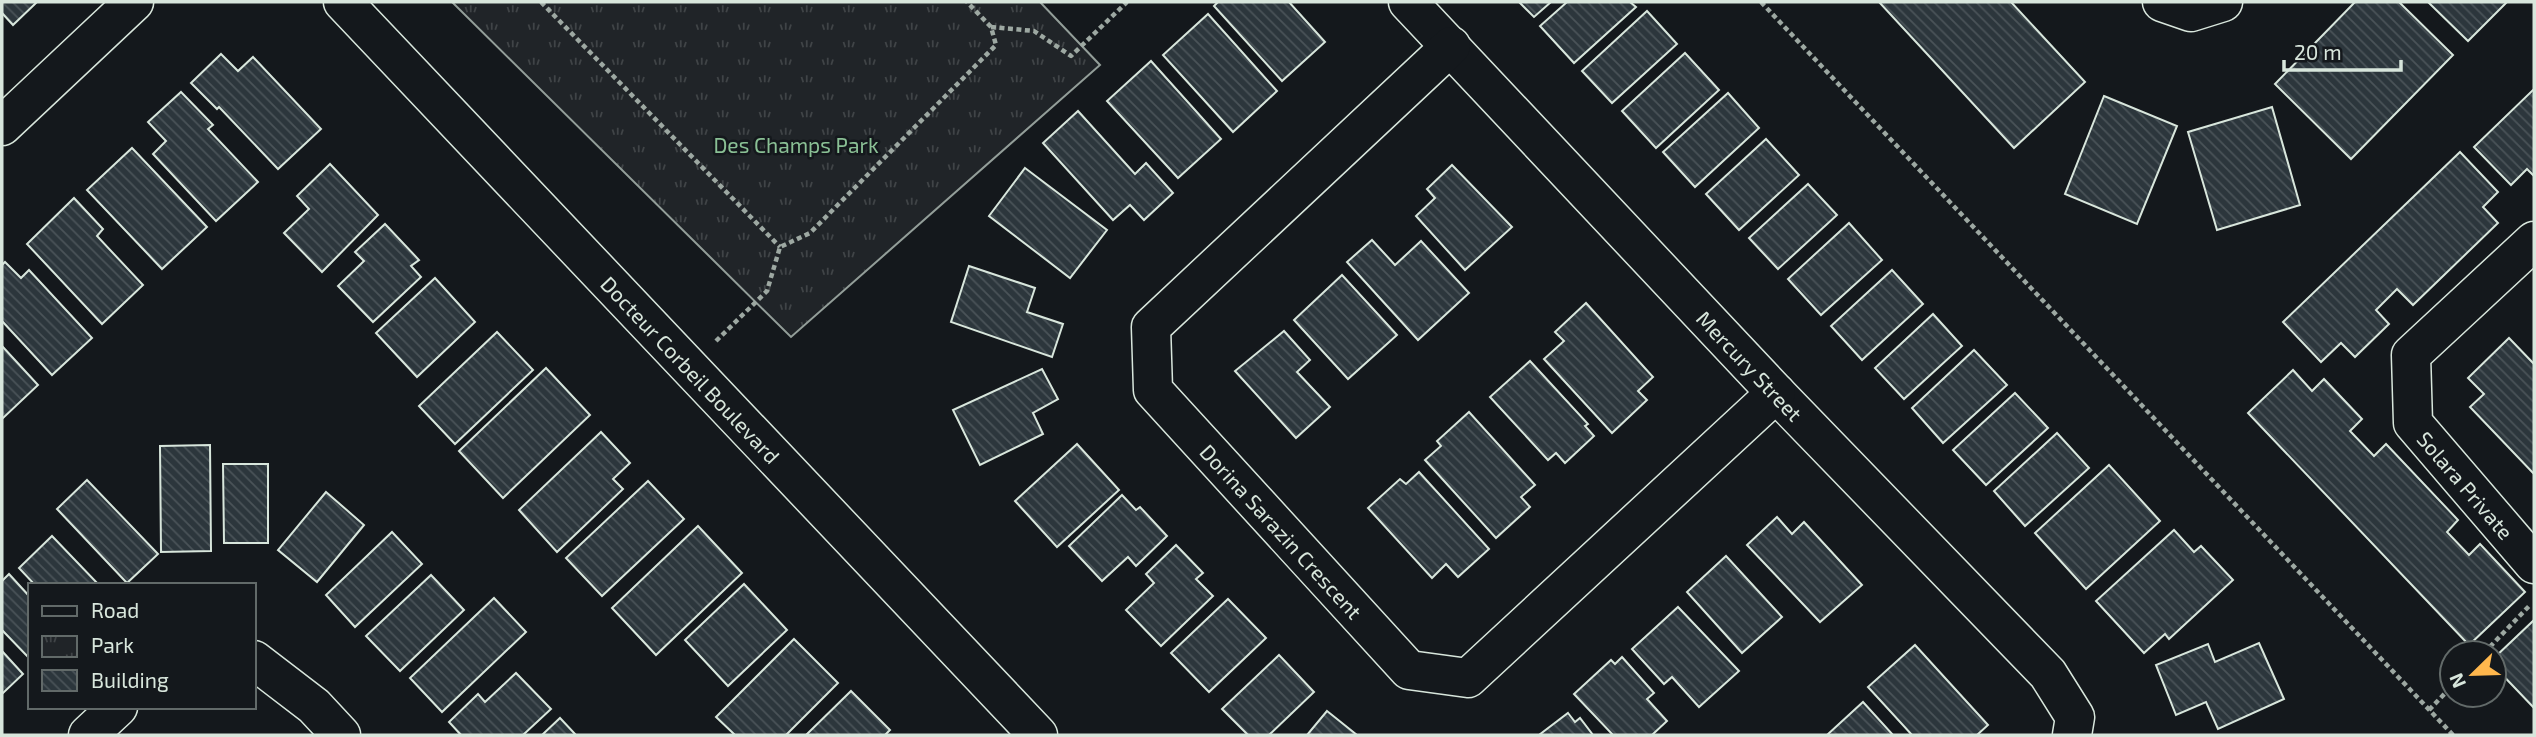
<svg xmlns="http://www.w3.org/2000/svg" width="2536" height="737" font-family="'Exo 2',sans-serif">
	<defs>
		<pattern id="park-tufts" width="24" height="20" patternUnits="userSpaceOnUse" patternTransform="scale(1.75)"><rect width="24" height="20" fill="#202428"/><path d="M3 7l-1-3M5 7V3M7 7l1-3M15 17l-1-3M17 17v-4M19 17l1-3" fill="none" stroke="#404447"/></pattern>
		<pattern id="building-back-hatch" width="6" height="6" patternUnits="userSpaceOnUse" patternTransform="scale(1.75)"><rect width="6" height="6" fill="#2c363c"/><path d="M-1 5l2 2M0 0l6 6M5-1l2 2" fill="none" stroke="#4a5358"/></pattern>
	</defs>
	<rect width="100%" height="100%" fill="#14181c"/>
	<path fill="url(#park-tufts)" stroke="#939e99" stroke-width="2" d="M452,2h588l60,63 -309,272z"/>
	<g fill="url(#building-back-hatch)" stroke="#d8e6dc" stroke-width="2">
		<path d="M2,2h35l-24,23 -11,-12z"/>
		<path d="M1218,2h71l36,40 -43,39 -68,-75z"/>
		<path d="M1519,2h32l-17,15z"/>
		<path d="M1567,2h63l6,5 -62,56 -34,-37z"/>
		<path d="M1879,2h132l74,80 -71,66z"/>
		<path d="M2355,2h44l54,53 -102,104 -76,-75z"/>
		<path d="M2428,2h79l-39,39z"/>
		<path d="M1647,11l30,33 -65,59 -30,-32z"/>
		<path d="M1208,14l69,77 -44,41 -70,-77z"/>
		<path d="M1685,53l34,37 -63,58 -34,-37z"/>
		<path d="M221,54l17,17 15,-14 68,72 -43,40 -59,-62 -2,2 -26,-26z"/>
		<path d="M1151,61l70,78 -43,39 -71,-77z"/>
		<path d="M2534,89v87l-7,-7 -16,16 -37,-38z"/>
		<path d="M181,92l32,33 -5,4 50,53 -42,39 -63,-67 13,-13 -18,-19z"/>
		<path d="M1728,93l31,35 -64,59 -32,-35z"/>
		<path d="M2104,96l73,30 -40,98 -72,-30z"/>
		<path d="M2272,107l28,98 -83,25 -29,-98z"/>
		<path d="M1078,111l57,63 11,-11 27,30 -29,27 -14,-15 -17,15 -70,-77z"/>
		<path d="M1766,139l33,36 -60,55 -33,-36z"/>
		<path d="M132,148l75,79 -45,42 -75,-79z"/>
		<path d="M2460,152l38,40 -15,15 15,16 -85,82 -16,-16 -21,21 13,14 -34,33 -14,-14 -20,19 -38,-40z"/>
		<path d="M330,164l48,51 -56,57 -38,-39 25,-24 -12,-13z"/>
		<path d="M1452,165l60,62 -47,43 -49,-54 19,-18 -8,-9z"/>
		<path d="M1025,168l82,62 -37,48 -81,-62z"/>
		<path d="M1808,184l29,31 -59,54 -29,-31z"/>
		<path d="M74,198l29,31 -6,7 46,49 -41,39 -75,-80z"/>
		<path d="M1849,223l33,37 -61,55 -33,-36z"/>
		<path d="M385,224l34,36 -8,6 10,11 -48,45 -35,-36 26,-25 -9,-9z"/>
		<path d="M1372,240l23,25 26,-24 48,52 -51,47 -71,-78z"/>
		<path d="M5,262l16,16 8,-8 63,68 -40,37 -50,-54v-56z"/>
		<path d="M969,266l66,22 -8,24 36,12 -11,33 -101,-35z"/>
		<path d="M1892,270l31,34 -61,56 -31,-34z"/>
		<path d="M1342,275l55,60 -49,44 -54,-59z"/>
		<path d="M435,278l40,44 -58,55 -41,-44z"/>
		<path d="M1586,303l67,74 -15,14 9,9 -35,33 -68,-74 20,-18 -9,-9z"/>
		<path d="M1933,314l29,32 -58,53 -29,-31z"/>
		<path d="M1284,331l26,29 -13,12 33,35 -34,31 -61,-67z"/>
		<path d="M497,332l36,38 -78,74 -36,-38z"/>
		<path d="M2509,338l25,26v110l-64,-67 14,-13 -16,-16z"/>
		<path d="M2,346l36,39 -36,34z"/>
		<path d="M1974,350l33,35 -64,58 -31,-35z"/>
		<path d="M1530,361l58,63 -3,2 9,10 -29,27 -9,-10 -8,7 -58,-63z"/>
		<path d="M546,368l44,47 -87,83 -44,-47z"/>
		<path d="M1042,369l16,30 -25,14 10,21 -63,31 -27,-55z"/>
		<path d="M2293,370l19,21 12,-12 38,40 -12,12 24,25 12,-12 72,76 -11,12 22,23 11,-11 45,48 -56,53 -221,-232z"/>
		<path d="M2015,393l33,35 -62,57 -33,-35z"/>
		<path d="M1469,412l66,73 -14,12 9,10 -34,31 -71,-78 16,-14 -4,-5z"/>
		<path d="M601,432l29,31 -17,16 10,10 -66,63 -38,-42z"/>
		<path d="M2057,433l32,35 -64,58 -31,-35z"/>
		<path d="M1077,444l42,46 -62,57 -42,-46z"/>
		<path d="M210,445l1,106 -50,1 -1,-106z"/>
		<path d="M223,464h45v79h-44z"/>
		<path d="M2109,465l51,56 -74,68 -51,-56z"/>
		<path d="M1419,472l70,77 -31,28 -12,-13 -14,14 -64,-70 32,-29 6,5z"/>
		<path d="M87,480l71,74 -31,29 -70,-74z"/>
		<path d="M648,481l36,38 -82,77 -36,-38z"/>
		<path d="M326,492l38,33 -47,57 -39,-32z"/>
		<path d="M1122,495l14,15 4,-3 27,29 -31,30 -8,-9 -26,24 -33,-35z"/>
		<path d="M1777,517l15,17 12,-12 58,63 -42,37 -73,-77z"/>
		<path d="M698,526l44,47 -86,82 -44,-47z"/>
		<path d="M2174,530l20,22 7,-6 32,34 -64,59 -4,-5 -21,19 -48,-52z"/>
		<path d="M392,532l30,32 -67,63 -29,-32z"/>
		<path d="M52,536l47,49h-64l-16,-17z"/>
		<path d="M1176,545l27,28 -7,6 17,17 -52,50 -35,-36 28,-27 -8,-9z"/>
		<path d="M1726,556l56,61 -40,36 -55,-61z"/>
		<path d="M9,574l21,23v62l-28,-29v-49z"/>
		<path d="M431,575l33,35 -64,61 -34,-35z"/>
		<path d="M744,584l43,46 -59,56 -43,-46z"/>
		<path d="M494,598l32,34 -84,80 -32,-34z"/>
		<path d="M1228,599l38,39 -57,54 -38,-39z"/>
		<path d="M1678,607l61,64 -40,36 -27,-30 -8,7 -32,-35z"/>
		<path d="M2533,621l1,1v86l-40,-42v-8z"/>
		<path d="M794,639l44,44 -52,52h-51l-19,-18z"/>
		<path d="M2259,643l25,56 -66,30 -12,-27 -30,13 -20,-50 52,-21 7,18z"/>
		<path d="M1915,645l73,80 -11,10h-65l-44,-48z"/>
		<path d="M2,651l21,23 -21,20z"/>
		<path d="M1279,655l35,37 -45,43h-21l-26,-26z"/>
		<path d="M1622,657l32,36 -7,6 20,22 -15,14h-39l-39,-41 37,-34 4,4z"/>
		<path d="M516,673l35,36 -28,26h-62l-12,-13 29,-28 7,8z"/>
		<path d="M851,691l39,39 -5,5h-79z"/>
		<path d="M1863,702l30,33h-66z"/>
		<path d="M1327,711l30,24h-50z"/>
		<path d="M1568,713l7,9 5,-4 13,17h-54z"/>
		<path d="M560,718l16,17h-34z"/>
	</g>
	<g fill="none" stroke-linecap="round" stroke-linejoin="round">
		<g stroke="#d8e6dc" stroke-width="41">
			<g id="minor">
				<path id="s1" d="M343,2l695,733"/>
				<path id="s2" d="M1408,2l368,391 272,281 27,43 -3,18"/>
				<path d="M2162,2l29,10 32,-10"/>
				<path id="s3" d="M1451,46l-300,281 2,63 256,280 59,8 308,-285"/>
				<path d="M2,126l132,-124"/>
				<path id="s4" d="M2534,241l-123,114 2,68 121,141"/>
				<path d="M254,660l60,46 27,29"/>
				<path d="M88,735l30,-28"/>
			</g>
		</g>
		<g stroke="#9da8a2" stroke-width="4.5" stroke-dasharray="5 3.5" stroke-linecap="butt">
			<path d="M541,2l239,245"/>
			<path d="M1761,2l692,733"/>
			<path d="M991,27l43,4 37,25 56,-54"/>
			<path d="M716,341l51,-50 13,-44 30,-14 186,-188 -5,-18 -24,-25"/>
			<path d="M2484,653l47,-49"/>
			<path d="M2429,710l23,-24"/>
		</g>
		<use href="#minor" stroke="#14181c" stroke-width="38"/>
	</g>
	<g text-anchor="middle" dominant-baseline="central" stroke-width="5" stroke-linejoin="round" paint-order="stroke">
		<g font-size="21" fill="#8ac095" stroke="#14181c">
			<text x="796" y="144">Des Champs Park</text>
		</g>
		<g font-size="21" fill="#d8e6dc" stroke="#14181c">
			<text stroke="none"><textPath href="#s2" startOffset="499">Mercury Street</textPath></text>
			<text stroke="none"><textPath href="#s1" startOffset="506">Docteur Corbeil Boulevard</textPath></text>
			<text stroke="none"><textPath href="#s4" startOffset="317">Solara Private</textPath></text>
			<text stroke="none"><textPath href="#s3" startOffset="665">Dorina Sarazin Crescent</textPath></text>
		</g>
	</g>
	<rect width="2536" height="737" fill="none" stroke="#d8e6dc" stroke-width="7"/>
	<rect x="28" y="583" width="228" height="126" fill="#14181c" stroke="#626a69" stroke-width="2"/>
	<rect x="42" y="606" width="35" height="10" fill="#14181c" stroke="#626a69" stroke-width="2"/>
	<text x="91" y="618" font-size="21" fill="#d8e6dc">Road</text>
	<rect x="42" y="636" width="35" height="21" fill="url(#park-tufts)" stroke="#626a69" stroke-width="2"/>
	<text x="91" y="653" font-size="21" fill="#d8e6dc">Park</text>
	<rect x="42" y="670" width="35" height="21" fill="url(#building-back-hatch)" stroke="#626a69" stroke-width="2"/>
	<text x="91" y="688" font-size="21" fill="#d8e6dc">Building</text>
	<g transform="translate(2473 674) rotate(247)"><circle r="33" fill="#14181c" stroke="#626a69" stroke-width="2"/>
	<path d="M0-5L12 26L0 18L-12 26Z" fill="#ffb74d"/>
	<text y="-10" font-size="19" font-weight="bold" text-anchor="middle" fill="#d8e6dc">N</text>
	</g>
	<path d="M2284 60v10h117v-10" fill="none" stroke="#d8e6dc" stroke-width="3.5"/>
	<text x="2294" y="60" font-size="21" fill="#d8e6dc" stroke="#14181c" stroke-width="5" paint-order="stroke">20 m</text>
</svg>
